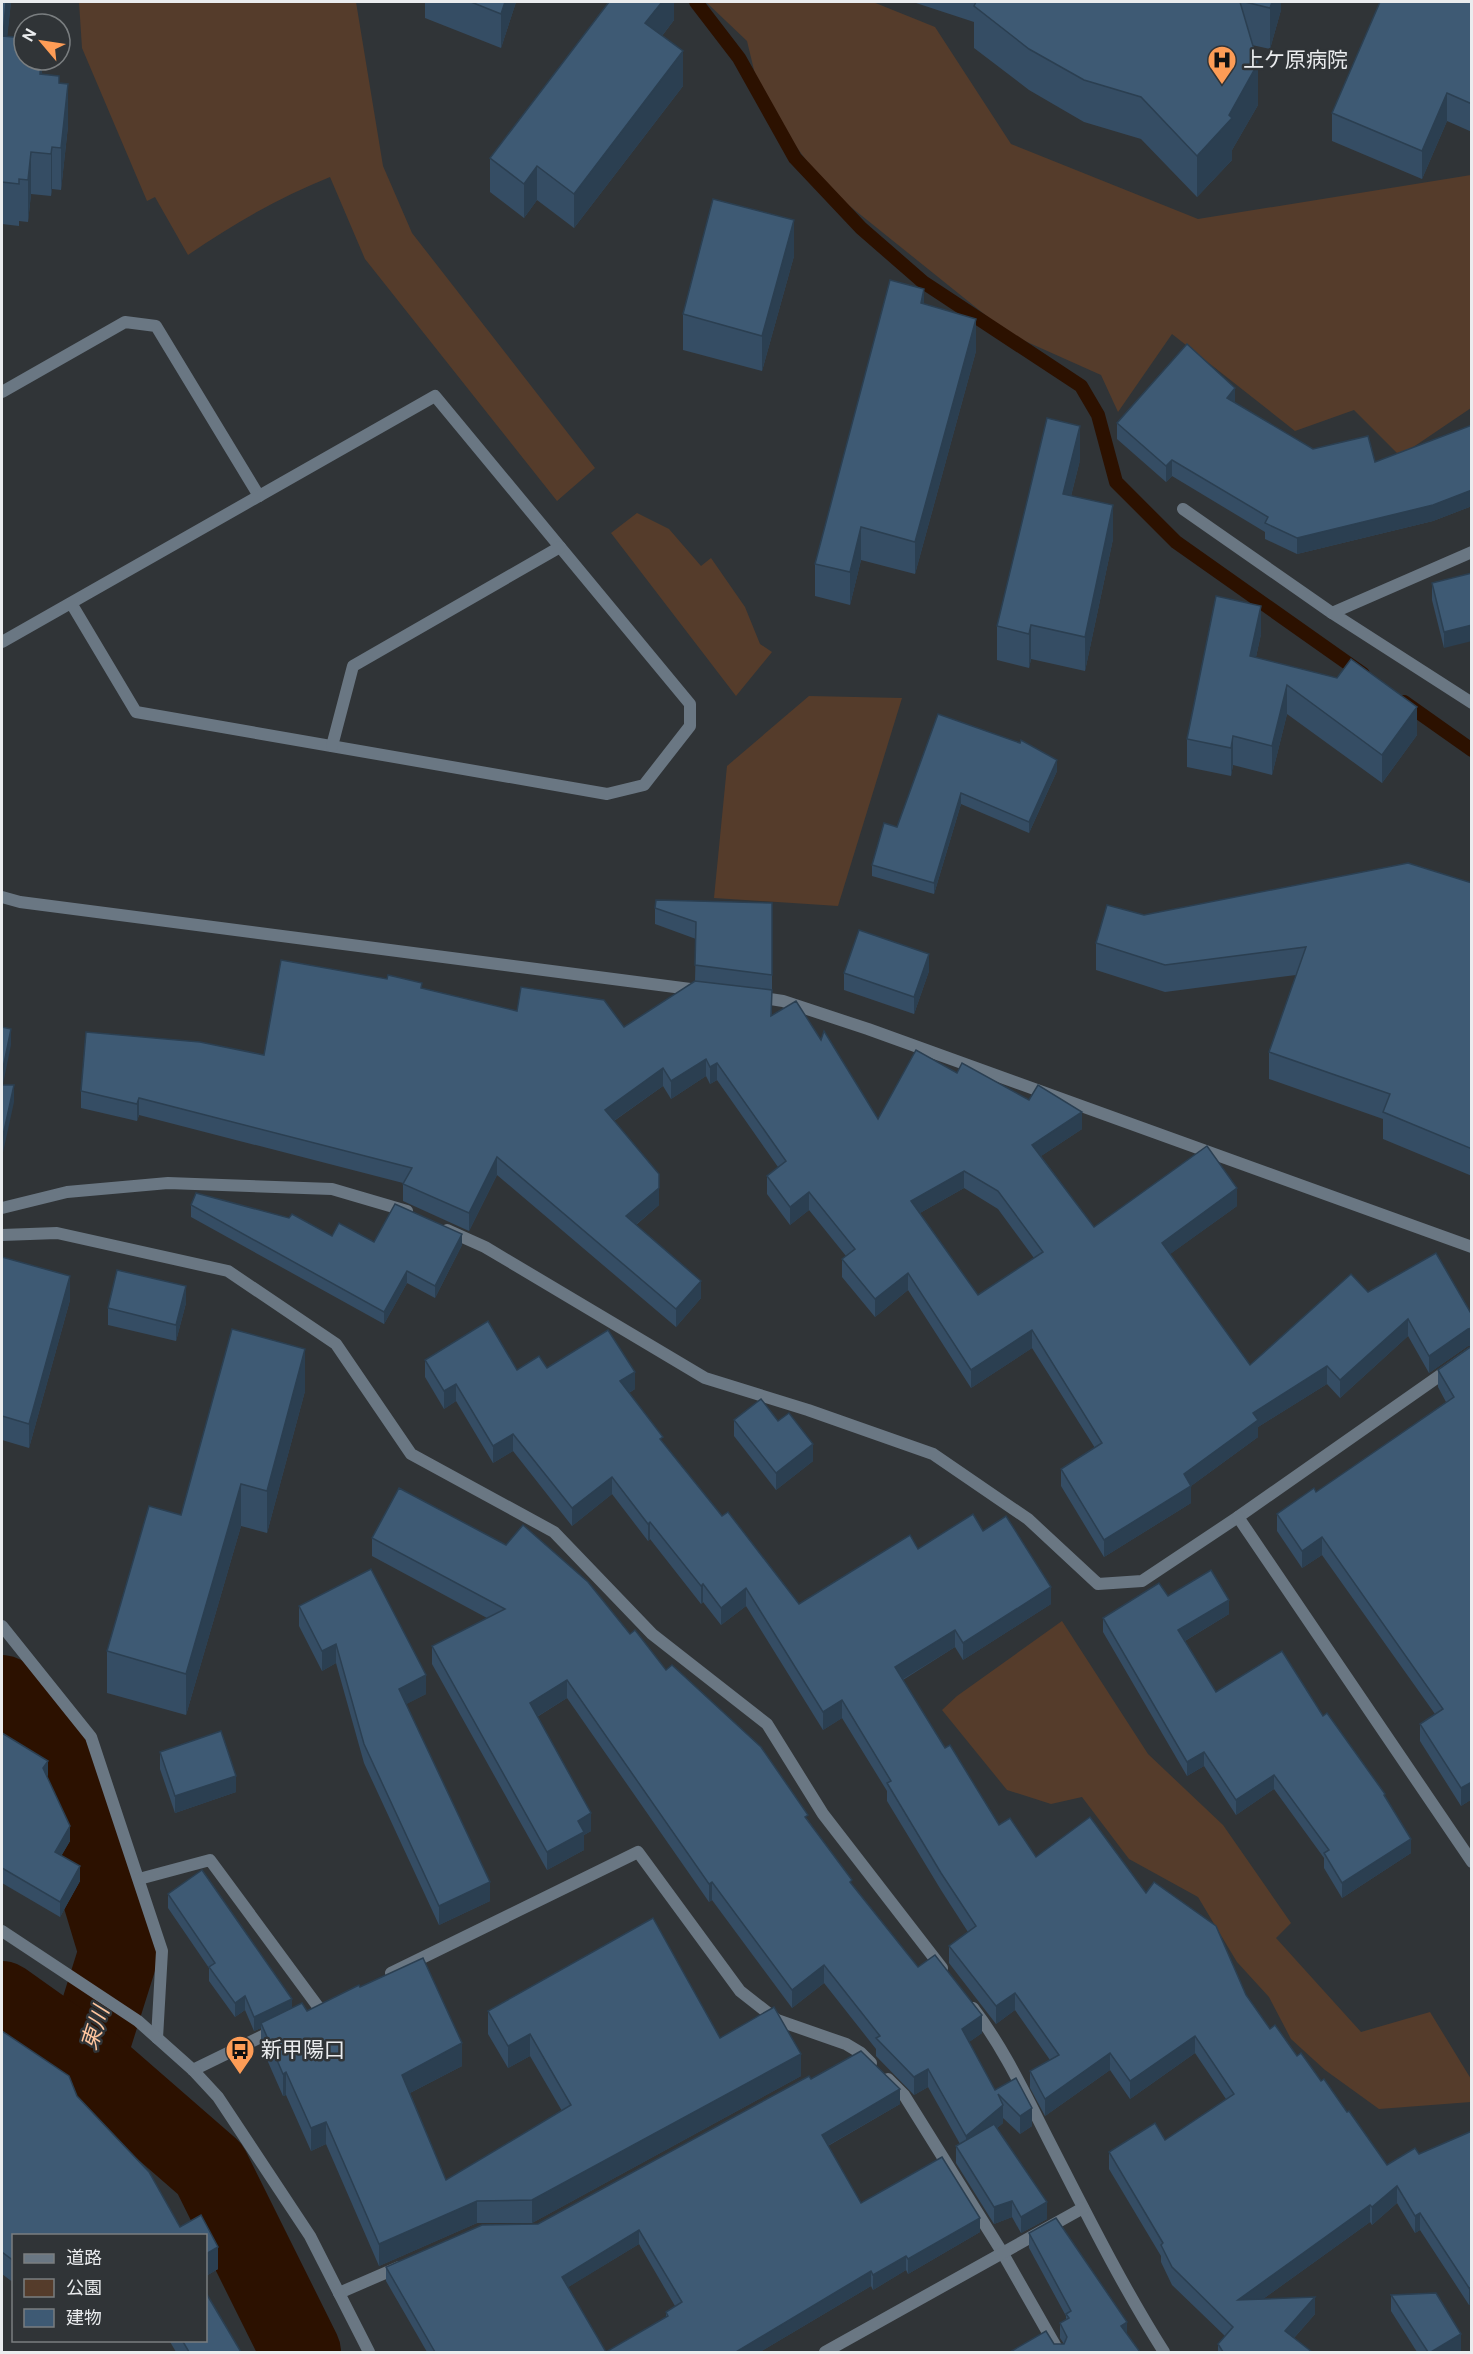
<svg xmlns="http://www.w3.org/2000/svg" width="1473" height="2354" font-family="'DM Sans','Noto Sans JP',sans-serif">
	<rect width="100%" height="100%" fill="#303437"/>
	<g fill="#553c2b">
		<path d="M79,2h277l27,164 29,67 183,235 -38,33 -192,-242 -35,-82c-50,20 -97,47 -142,78l-33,-58 -8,4 -65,-153z"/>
		<path d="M706,2h167l62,25 76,117 187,75 273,-44v233l-71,48 -46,-46 -59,21 -123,-97 -54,78 -17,-37 -92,-41 -183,-147 -65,-88 -14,-58z"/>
		<path d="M637,513l32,16 32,37 10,-8 34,49 15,37 12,8 -36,44 -125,-163z"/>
		<path d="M809,696l93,2 -64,208 -124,-8 13,-132z"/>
		<path d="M1062,1621l86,133 75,71 68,98 -15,15 85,94 69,-20 41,67v23l-92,7 -54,-39 -34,-31 -22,-42 -32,-35 -39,-65 -69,-38 -47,-62 -31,7 -44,-14 -65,-80 15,-14z"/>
	</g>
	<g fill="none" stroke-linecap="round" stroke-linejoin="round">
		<g stroke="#2c1100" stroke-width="14">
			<path d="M696,2l43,56 56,100 66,70 62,54 158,104 17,29 18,67 60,60 187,132"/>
			<path d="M1404,702l68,48"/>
		</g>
		<g stroke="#2c1100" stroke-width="80">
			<path d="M2,1695l62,75 55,182 -34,108"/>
			<path d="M2,2001l83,59 125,109 91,183"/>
		</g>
		<g stroke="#6a7783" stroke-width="12">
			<path d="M2,392l123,-70 31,4 103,170"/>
			<path d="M1183,509l149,104"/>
			<path d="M1472,552l-140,61 140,90"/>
			<path d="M2,642l433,-246 255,308v22l-46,59 -37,9 -471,-82 -65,-109"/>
			<path d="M332,746l21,-80 207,-119"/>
			<path d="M2,897l18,5 678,88"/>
			<path d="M757,997l26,4 85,28 604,218"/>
			<path d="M2,1208l65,-16 101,-9 164,6 75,22"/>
			<path d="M447,1230l38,17 220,131 103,32 125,44 95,65 70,65 44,-3 96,-64 234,-164"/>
			<path d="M2,1235l55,-2 171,38 108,73 75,110 143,78 98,102 115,90 56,90 119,154"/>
			<path d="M1238,1517l234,345"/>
			<path d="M2,1626l89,111 71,214 -5,87"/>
			<path d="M139,1879l71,-19 109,148"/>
			<path d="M391,1973l247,-121 102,139 37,29 69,24 15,9 10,10"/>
			<path d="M973,2008c31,40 52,86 75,131 37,72 73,145 116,213"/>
			<path d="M193,2070l82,-40"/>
			<path d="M888,2079l16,16 98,157 57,100"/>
			<path d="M339,2293l60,-26"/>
			<path d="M825,2352l258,-144"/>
		</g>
		<path stroke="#6a7783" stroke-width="12" d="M2,1931l136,90 55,49 25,27 92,139 59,116"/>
	</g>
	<g fill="#354d64" fill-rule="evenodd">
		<path d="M2,2h9l-4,34 35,24v14l17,9 9,43 -7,64 -9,-1 -1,7 -20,-2 -3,28 -9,-1v5l-17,-2z"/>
		<path d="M425,2h91l-15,46 -76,-30z"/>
		<path d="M674,2v18l-12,16 21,50 -109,142 -37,-28 -13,18 -34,-26v-34z"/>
		<path d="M913,2h368v8l-11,39 -18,-4 6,60 -26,45v10l-35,37 -56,-58 -57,-17 -55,-32 -55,-42v-26z"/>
		<path d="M1472,2v130l-25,-11 -25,58 -90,-38v-28z"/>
		<path d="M794,256l-32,115 -79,-21v-36z"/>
		<path d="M924,304l52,47 -61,223 -54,-14 -11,45 -35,-9v-32z"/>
		<path d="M1235,403l78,46 62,13 97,-37v81l-39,15 -136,33 -32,-15v-7l-93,-56 -6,6 -49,-43v-16z"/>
		<path d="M1080,460l-9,36 42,43 -28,132 -54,-12 -2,9 -32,-8v-34z"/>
		<path d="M1472,573l-28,75 -12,-48v-17z"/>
		<path d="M1261,634l-5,23 161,78 -35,48 -95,-69 -15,61 -39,-10 -2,11 -44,-9v-28z"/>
		<path d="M938,714l119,57 -28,62 -68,-29 -27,90 -62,-18v-11l25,-38z"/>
		<path d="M1472,883v293l-89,-37v-20l-114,-40v-27l27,-77 -131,17 -69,-22v-27l48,-28z"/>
		<path d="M772,903v113l49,24 57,79 79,-46 125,56 -41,27 53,71 143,-21 -67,48 80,111 118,-73 104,23v30l-4,1 -39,27 -21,-37 -68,62 -13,-14 -69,43v10l-67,49v17l-87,54 -43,-71v-17l34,-21 -63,-100 -61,40 -63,-98 -33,27 -33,-40v-18l4,-3 -37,-46 -19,15 -23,-31v-18l11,-9 -61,-87 -7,4 -4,-8 -35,23 -8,-13 -49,35 45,84 -23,20 65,73 -25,29 -179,-152 -28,56 -66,-30v-18l-264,-68 -2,6 -56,-13v-17l183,-36 158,-67 95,23 107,16 71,-46 1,-42 -41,-15v-16zM964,1188l34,21 36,49 -56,37 -58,-82z"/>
		<path d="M929,971l-15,43 -70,-24v-17z"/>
		<path d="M191,1205l141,31 42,6 88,3 -27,53 -28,-15 -23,41 -193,-107z"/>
		<path d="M2,1257l68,43 -41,148 -27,-8z"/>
		<path d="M186,1303l-10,38 -68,-16v-17z"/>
		<path d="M1472,1346v453l-11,7 -41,-65v-17l15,-10 -113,-159 -20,13 -25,-37v-17l39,-22 130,-90 -8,-15v-17z"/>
		<path d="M425,1360l92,10 30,-2 88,21 -6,4 34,50 59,73 77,88 119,-55 65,-18 68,73 -88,56 -8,-13 -52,33 42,68 54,77 37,32 110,36 100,102 24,34 27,27 24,25 26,31 40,53 32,-11 53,-23v173l-3,1 -49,-75 -5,3 -18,-30 -25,22 -2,-3 -107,77 52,15 -21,24 18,14h-94v-8l7,-8 -53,-51 -11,-23v-6l-52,-87v-17l56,-12 61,-41 -31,-46 -65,46 -20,-29 -65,46 -15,-28v-17l20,-11 -35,-50 -19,14 -47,-61v-17l19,-14 -27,-42 -54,-89v-10l-45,-73 -19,12 -77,-124 -25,19 -18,-23 -2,2 -51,-65 -2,2 -36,-47 -40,32 -59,-75 -20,12 -37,-62 -12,8 -19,-32z"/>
		<path d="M305,1391l-38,142 -26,-7 -55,189 -79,-22v-42l74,-136z"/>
		<path d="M734,1420l44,1 35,40 -37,29 -42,-54z"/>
		<path d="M372,1538l258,96 178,186 44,65 66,82 64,66 -13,9 26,48 37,36 -12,8 -17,-16v5l-6,5 50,91 -26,14 -9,-16 -18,7 -38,-61v-17l4,-2 -32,-57 -14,8 -38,-39v-7l-52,-66 -32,25 -80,-108 -3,2 -142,-204 -30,19 54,114 -7,4v15l-37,20 -115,-206v-18l55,-28 -115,-62z"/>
		<path d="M1168,1596l61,18 -44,27 31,51 107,24 62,81 26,56 -69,45 -18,-30v-10l-50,-69 -38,26 -32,-49 -17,10 -84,-144v-14z"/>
		<path d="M299,1606l127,88 -20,10 84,197 -51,24 -75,-162 -28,-100 -14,8 -23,-45z"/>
		<path d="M2,1733l46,42 -1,1 23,65 -9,15 19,25 -20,36 -58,-34z"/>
		<path d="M160,1752l76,40 -61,21 -15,-44z"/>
		<path d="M168,1894l124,114 15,3 53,-24 102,79 -52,27 36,87 116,-69 -32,-55 -22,12 -20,-34v-23l232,27 81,38 -269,147h-55l-98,43 -53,-122 -15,7 -25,-56 -3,1 -22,-50v-18l-7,3 -9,-21 -10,7 -26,-36v-13l-41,-60z"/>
		<path d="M2,2031l67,45 8,20 72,76 31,55 21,-12 17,32v22l-12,7v-41h-192v48l-12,-9z"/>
		<path d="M811,2079l89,25 -72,42 33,57 119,29 -72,42 -2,-4 -33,20 -2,-4 -111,66h-333l-41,-71v-14l152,-43zM639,2244l36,62 -9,6v5l-60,35 -38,-65z"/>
		<path d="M1029,2233l98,101 13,18 -86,-8h10l-4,-6v-15l6,-3v-4l-37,-68z"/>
		<path d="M1391,2295l70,56 -3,1h-41l-26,-41z"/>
		<path d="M169,2340h37l35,12h-65z"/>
	</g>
	<g fill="#2b3f51">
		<path d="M6,2h5l-8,75v-41z"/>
		<path d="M505,2h11l-15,46v-34z"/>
		<path d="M662,2h12v18l-29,38v-35z"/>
		<path d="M1272,2h9v8l-11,39v-41z"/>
		<path d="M683,51v35l-109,142v-34z"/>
		<path d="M41,60h1v26l-2,-12z"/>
		<path d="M1258,63v42l-26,45v10l-35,37v-41l32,-41z"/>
		<path d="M68,84v42l-7,64v-42z"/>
		<path d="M1447,93v28l-25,58v-28z"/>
		<path d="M52,147v42l-1,7v-42z"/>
		<path d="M31,152v42l-3,28v-42z"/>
		<path d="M537,166v34l-13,18v-34z"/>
		<path d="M794,220v36l-32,115v-35z"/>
		<path d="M924,289v32l-3,-18z"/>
		<path d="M976,319v32l-61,223v-32z"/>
		<path d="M1235,388v16l-8,-6z"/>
		<path d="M1080,426v34l-17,68v-34z"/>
		<path d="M1172,460v16l-6,6v-16z"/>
		<path d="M1472,490v16l-39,15 -136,33v-16z"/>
		<path d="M1113,505v34l-28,132v-34z"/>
		<path d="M861,527v33l-11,45v-33z"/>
		<path d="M1261,606v28l-11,50v-28z"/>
		<path d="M1031,625v34l-2,9v-34z"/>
		<path d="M1472,625v16l-28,7v-16z"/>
		<path d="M1287,685v29l-15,61v-29z"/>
		<path d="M1417,707v28l-35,48v-28z"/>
		<path d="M1233,736v29l-2,11v-28z"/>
		<path d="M1057,760v11l-28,62v-11z"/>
		<path d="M961,793v11l-27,90v-11z"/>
		<path d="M929,954v17l-15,43v-17z"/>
		<path d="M11,1029v16l-9,44v-16z"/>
		<path d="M706,1059v17l-35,23v-18z"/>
		<path d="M717,1063v17l-7,4v-17z"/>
		<path d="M663,1068v18l-58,41v-17z"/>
		<path d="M14,1085v17l-12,55v-17z"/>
		<path d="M139,1098v17l-2,6v-17z"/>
		<path d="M1082,1112v17l-50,33v-17z"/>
		<path d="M497,1157v18l-28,56v-18z"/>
		<path d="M964,1171v17l-53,30v-17z"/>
		<path d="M659,1188v17l-33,28v-17z"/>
		<path d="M1237,1188v18l-75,54v-17z"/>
		<path d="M809,1192v18l-19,15v-18z"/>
		<path d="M462,1234v11l-27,53v-12z"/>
		<path d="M407,1271v12l-23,41v-12z"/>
		<path d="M908,1273v17l-33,27v-18z"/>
		<path d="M70,1276v24l-41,148v-24z"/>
		<path d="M701,1281v17l-25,29v-18z"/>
		<path d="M186,1286v17l-10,38v-16z"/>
		<path d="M1408,1319v17l-68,62v-18z"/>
		<path d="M1472,1328v17l-4,1 -39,27v-17l39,-27z"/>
		<path d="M1032,1330v18l-61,40v-18z"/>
		<path d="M305,1349v42l-38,142v-42z"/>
		<path d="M1327,1366v18l-69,43v10l-67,49v17l-87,54v-17l80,-66 69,-61z"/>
		<path d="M635,1372v17l-15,9v-17z"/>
		<path d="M456,1384v17l-12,8v-18z"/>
		<path d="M513,1434v17l-20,12v-17z"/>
		<path d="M813,1444v17l-37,29v-17z"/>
		<path d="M612,1477v17l-40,32v-18z"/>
		<path d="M241,1484v42l-55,189v-41z"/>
		<path d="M650,1522v17l-2,2v-17z"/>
		<path d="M1322,1537v18l-20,13v-17z"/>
		<path d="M703,1584v18l-2,2v-18z"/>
		<path d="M1051,1587v17l-88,56v-17z"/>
		<path d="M746,1588v18l-25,19v-17z"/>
		<path d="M1229,1600v14l-51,31v-15z"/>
		<path d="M955,1630v17l-60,37v-17z"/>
		<path d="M336,1644v19l-14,8v-20z"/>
		<path d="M426,1675v19l-27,14v-19z"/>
		<path d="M567,1680v18l-37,23v-18z"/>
		<path d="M842,1700v18l-19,12v-18z"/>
		<path d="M1204,1752v14l-17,10v-14z"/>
		<path d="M48,1761v14l-5,8v-15z"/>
		<path d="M1274,1775v14l-38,26v-15z"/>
		<path d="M236,1776v16l-61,21v-17z"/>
		<path d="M1472,1782v17l-11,7v-18z"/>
		<path d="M591,1813v18l-7,4v15l-37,20v-18l31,-31z"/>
		<path d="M70,1826v15l-15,26v-15z"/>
		<path d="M1411,1839v14l-69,45v-15z"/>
		<path d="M80,1866v15l-20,36v-15z"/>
		<path d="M490,1882v19l-51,24v-19z"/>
		<path d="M712,1882v18l-3,2v-18z"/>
		<path d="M824,1965v18l-32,25v-18z"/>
		<path d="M1015,1993v17l-19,14v-18z"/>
		<path d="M245,1996v14l-10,7v-14z"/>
		<path d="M292,1999v13l-31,11v5l-7,3v-14z"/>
		<path d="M982,2015v18l-20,14v-18z"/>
		<path d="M530,2034v22l-22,12v-22z"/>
		<path d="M1195,2036v17l-65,46v-18z"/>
		<path d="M462,2043v23l-60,31v-22z"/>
		<path d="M1110,2053v17l-65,46v-17z"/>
		<path d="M801,2054v22l-269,147v-23z"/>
		<path d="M928,2069v18l-14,8v-18z"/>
		<path d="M286,2072v23l-3,1v-22z"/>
		<path d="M900,2089v15l-78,45v-14z"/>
		<path d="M1003,2105v18l-37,31v-18z"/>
		<path d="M1032,2108v18l-12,8v-18z"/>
		<path d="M326,2122v22l-15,7v-23z"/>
		<path d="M1397,2186v17l-25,22v-18z"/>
		<path d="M477,2201v22l-98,43v-22z"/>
		<path d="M1012,2201v16l-18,7v-17z"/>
		<path d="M1047,2202v17l-26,14v-16z"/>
		<path d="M1370,2205v17l-132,95v-17z"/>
		<path d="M1420,2213v17l-5,3v-17z"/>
		<path d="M980,2218v14l-72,42v-15z"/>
		<path d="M639,2230v14l-77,47v-14z"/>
		<path d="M218,2247v22l-12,7v-22z"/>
		<path d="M906,2256v14l-33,20v-15z"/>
		<path d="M871,2271v15l-111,66h-24z"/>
		<path d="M1472,2287v17l-3,1v-17z"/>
		<path d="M1315,2297v17l-30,34v-17z"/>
		<path d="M1127,2322v14l-6,-10z"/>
		<path d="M1461,2334v17l-3,1h-27z"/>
	</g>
	<g fill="#3e5a74" stroke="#2b3f51" stroke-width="1.5" fill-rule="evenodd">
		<path d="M2,2h4l-3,34 21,2v22h17l-1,14 19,2v7l9,1 -7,64 -9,-1 -1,7 -20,-2 -3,28 -9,-1v5l-17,-2z"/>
		<path d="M471,2h34l-4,12z"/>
		<path d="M609,2h53l-17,21 38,28 -109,143 -37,-28 -13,18 -34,-26z"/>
		<path d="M976,2h264l18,61 -29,52 3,3 -35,38 -56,-59 -57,-17 -55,-31 -55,-43z"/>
		<path d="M1245,2h27l-2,6z"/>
		<path d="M1380,2h92v102l-25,-11 -25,58 -90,-38z"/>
		<path d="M713,199l81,21 -32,116 -79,-22z"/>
		<path d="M890,280l34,9 -3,14 55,16 -61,223 -54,-15 -11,45 -35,-8z"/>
		<path d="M1187,344l48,44 -8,10 86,51 55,-13 7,26 97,-37v65l-39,15 -136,33 -32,-15 3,-6 -96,-57 -6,6 -49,-43z"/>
		<path d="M1047,418l33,8 -17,68 50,11 -28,132 -54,-12 -2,9 -32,-8z"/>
		<path d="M1472,573v52l-28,7 -12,-49z"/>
		<path d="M1216,596l45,10 -11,50 87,22 14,-19 66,48 -35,48 -95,-70 -15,61 -39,-10 -2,12 -44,-9z"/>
		<path d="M938,714l82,29 1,-3 36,20 -28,62 -68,-29 -27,90 -62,-18 12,-42 13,4z"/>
		<path d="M1408,863l64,20v266l-89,-37 7,-18 -121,-42 37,-105 -141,18 -69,-22 11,-38 37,10z"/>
		<path d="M656,900l116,3v72l-77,-10 1,-43 -41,-14z"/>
		<path d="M859,930l70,24 -15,43 -70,-24z"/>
		<path d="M281,960l106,19 1,-4 34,8 -1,5 96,23 4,-24 83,13 20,27 71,-46 77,9 -1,26 25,-15 25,39 3,-9 54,88 38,-69 41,23 5,-10 67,37 9,-15 44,27 -50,33 62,82 113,-81 30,42 -75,55 88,122 101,-91 17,18 68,-39 36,62v13l-4,1 -39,27 -21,-37 -68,61 -13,-14 -74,47 5,7 -74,54 7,12 -87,54 -43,-71 41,-26 -70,-113 -61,40 -63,-97 -33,26 -33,-40 13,-10 -46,-57 -19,15 -23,-31 19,-15 -69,-98 -7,4 -4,-8 -35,22 -8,-13 -58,42 54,64v14l-33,28 75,65 -25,28 -179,-152 -28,56 -66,-29 9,-16 -273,-70 -2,6 -56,-13 5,-59 114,10 64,13zM964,1171l34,20 45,61 -65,43 -67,-94z"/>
		<path d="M2,1027l9,2 -9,44z"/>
		<path d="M2,1085h12l-12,55z"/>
		<path d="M196,1193l93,25 3,-4 40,22 7,-13 35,19 21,-38 67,30 -27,52 -28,-15 -23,41 -193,-107z"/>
		<path d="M2,1257l68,19 -41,148 -27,-8z"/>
		<path d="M117,1270l69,16 -10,39 -68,-17z"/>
		<path d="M488,1321l29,49 22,-14 8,12 61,-38 27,42 -15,9 43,56 -3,2 62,77 6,-4 71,92 111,-69 8,14 55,-35 10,17 23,-15 45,71 -88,56 -8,-13 -60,37 50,81 5,-3 49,80 11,-7 26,39 54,-40 56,76 8,-11 62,44 30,69 24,34 5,-4 22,31 4,-3 20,28 3,-2 23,33 2,-1 38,54 28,-17 4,6 53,-23v156l-3,1 -49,-75 -5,3 -18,-30 -25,21 -2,-2 -132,95 77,-3 -30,34 27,21h-89l-5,-8 15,-17 -61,-60 -11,-22 2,-2 -54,-91 46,-29 10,17 69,-46 -39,-58 -65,45 -20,-28 -65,46 -15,-28 29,-16 -44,-62 -19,13 -47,-60 27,-20 -35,-53 -54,-90 4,-2 -49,-81 -19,12 -77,-124 -25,20 -18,-24 -2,2 -51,-64 -2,2 -36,-47 -40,31 -59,-74 -20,12 -37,-62 -12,7 -19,-31z"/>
		<path d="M232,1329l73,20 -38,142 -26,-7 -55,190 -79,-23 42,-145 32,9z"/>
		<path d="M1472,1346v436l-11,6 -41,-64 23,-15 -121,-172 -20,14 -25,-37 37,-26 2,4 138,-95 -16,-27z"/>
		<path d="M761,1399l17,22 11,-8 24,31 -37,29 -42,-53z"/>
		<path d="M399,1488l107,57 17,-20 65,57 42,52 5,-4 31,40 6,-5 89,82 47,68 -3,2 47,63 -2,2 68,85 17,-12 47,60 -20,14 33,61 21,-12 16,30 -12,8 -22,-22 5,11 -37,31 -38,-67 -14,8 -38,-39 4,-2 -56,-71 -32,25 -80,-108 -3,2 -142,-204 -37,23 61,110 -13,8 6,11 -37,20 -115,-206 73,-37 -133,-71z"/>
		<path d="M371,1569l55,106 -27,14 91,193 -51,24 -75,-162 -28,-100 -14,7 -23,-45z"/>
		<path d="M1211,1570l18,30 -51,30 38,62 66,-41 41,65 4,-3 58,81 -1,1 27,44 -69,44 -18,-30 5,-3 -55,-75 -38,25 -32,-48 -17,10 -84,-144 56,-35 9,13z"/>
		<path d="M221,1731l15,45 -61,20 -15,-44z"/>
		<path d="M2,1733l46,28 -5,7 27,58 -15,26 25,14 -20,36 -58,-34z"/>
		<path d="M202,1870l90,129 -38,18 -9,-21 -10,7 -26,-36 6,-4 -47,-69z"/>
		<path d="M653,1918l67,120 54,-31 27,47 -269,146 -55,1 -98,43 -53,-122 -15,6 -25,-56 -3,2 -22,-51 41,-20 5,8 52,-26 1,2 63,-29 39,85 -60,32 44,105 125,-75 -41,-71 -22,12 -20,-35z"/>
		<path d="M2,2031l67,45 8,20 72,76 31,55 21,-12 17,32 -12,7v-19h-192v26l-12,-9z"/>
		<path d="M861,2051l39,38 -78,46 39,68 81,-46 38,61 -72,41 -2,-3 -33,19 -2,-4 -135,81h-301l-49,-85 96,-42 56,-1 271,-148 2,3zM639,2230l43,72 -16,10 2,4 -62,36 -44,-75z"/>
		<path d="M994,2124l53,78 -26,15 -9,-16 -18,6 -38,-61z"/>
		<path d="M1056,2218l71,104 -6,4 19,26h-130l36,-21 8,13h10l3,-7 -7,-14 9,-5 -3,-4 5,-3 -42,-78z"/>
		<path d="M206,2293l35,59h-52l-7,-12h24z"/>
		<path d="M1436,2293l25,41 -30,18h-3l-37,-57z"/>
	</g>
	<defs>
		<g id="hospital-pin" transform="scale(1.5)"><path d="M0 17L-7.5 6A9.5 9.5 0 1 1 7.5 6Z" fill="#fd9c56" stroke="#303437"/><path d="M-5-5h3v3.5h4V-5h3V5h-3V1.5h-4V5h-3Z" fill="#111"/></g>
		<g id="bus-pin" transform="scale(1.5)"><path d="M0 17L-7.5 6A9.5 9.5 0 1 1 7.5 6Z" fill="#fd9c56" stroke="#303437"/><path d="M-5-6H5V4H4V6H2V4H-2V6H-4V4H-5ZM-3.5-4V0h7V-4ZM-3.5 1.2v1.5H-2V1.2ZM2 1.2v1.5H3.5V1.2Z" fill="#111"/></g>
	</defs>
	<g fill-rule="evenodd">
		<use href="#hospital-pin" x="1222" y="60"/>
		<use href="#bus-pin" x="240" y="2050"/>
	</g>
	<g text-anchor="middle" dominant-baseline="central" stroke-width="5" stroke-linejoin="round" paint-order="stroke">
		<g font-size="21" fill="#eaecee" stroke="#303437" text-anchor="start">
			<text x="1243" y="60">上ケ原病院</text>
			<text x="261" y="2050">新甲陽口</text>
		</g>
		<g font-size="22" font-style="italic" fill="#ffc59e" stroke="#303437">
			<text transform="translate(95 2028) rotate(-72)">東川</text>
		</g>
	</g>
	<rect width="1473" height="2354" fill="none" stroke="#eaecee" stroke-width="6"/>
	<rect x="12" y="2234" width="195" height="108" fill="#303437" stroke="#7a7e80" stroke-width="1.5"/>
	<rect x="24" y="2254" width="30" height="9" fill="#6a7783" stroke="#7a7e80" stroke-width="1.5"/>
	<text x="66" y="2264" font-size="18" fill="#eaecee">道路</text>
	<rect x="24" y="2279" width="30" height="18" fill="#553c2b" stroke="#7a7e80" stroke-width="1.5"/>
	<text x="66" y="2294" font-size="18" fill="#eaecee">公園</text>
	<rect x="24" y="2309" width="30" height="18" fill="#3e5a74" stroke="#7a7e80" stroke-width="1.5"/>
	<text x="66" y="2324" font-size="18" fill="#eaecee">建物</text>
	<g transform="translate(42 42) rotate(299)"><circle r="28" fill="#303437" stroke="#7a7e80" stroke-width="1.5"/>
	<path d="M0-4.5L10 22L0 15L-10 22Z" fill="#fd9c56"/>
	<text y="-9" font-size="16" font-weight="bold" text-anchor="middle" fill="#eaecee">N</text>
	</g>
</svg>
